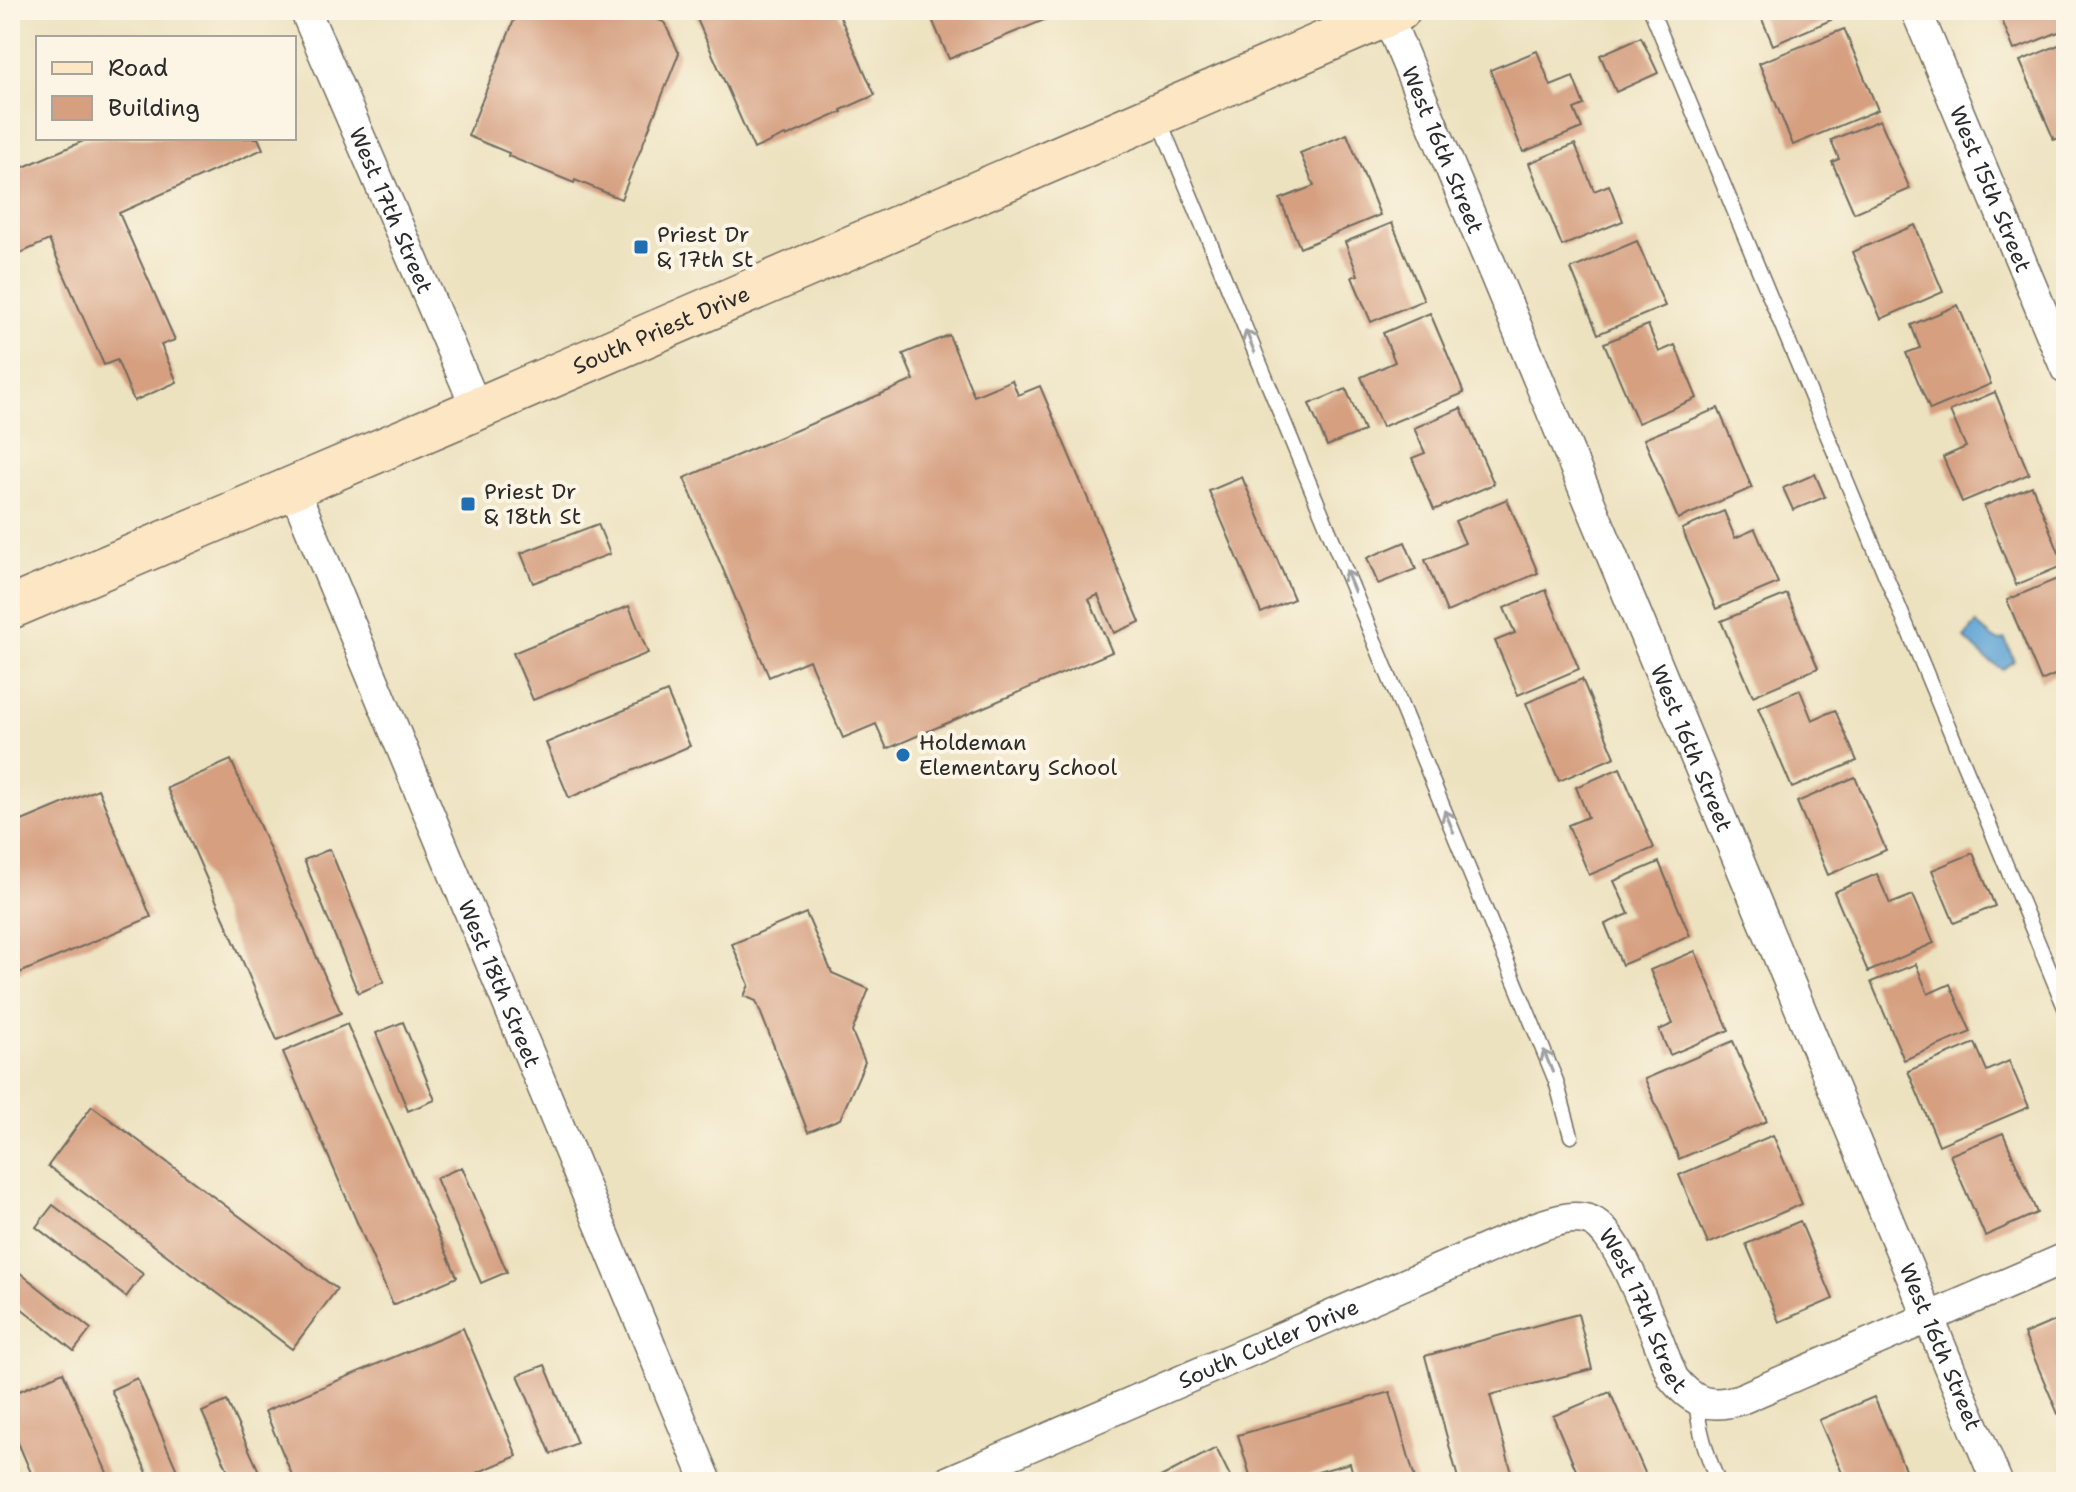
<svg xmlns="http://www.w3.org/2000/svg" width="2076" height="1492" font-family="'Shantell Sans',sans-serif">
	<rect width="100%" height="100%" fill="#fcf5e5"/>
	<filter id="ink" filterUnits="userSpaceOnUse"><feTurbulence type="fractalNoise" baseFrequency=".0125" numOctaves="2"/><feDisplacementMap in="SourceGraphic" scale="16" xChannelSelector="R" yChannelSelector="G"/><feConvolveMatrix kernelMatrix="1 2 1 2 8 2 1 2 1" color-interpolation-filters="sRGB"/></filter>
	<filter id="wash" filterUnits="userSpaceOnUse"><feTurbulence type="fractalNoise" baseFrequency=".006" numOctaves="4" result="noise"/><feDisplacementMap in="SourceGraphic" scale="32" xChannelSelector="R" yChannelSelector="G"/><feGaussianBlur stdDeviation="1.8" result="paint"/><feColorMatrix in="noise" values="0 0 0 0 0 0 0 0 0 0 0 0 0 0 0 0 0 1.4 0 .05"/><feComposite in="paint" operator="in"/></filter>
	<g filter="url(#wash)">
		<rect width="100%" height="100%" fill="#ede2c0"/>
		<path fill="#62a5d6" stroke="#466880" stroke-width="2" d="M1976,624l18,15 6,2 5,-2 9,22 -11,8c-16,-7 -26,-19 -39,-31z"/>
		<g id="blocks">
			<g fill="#d59f80">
				<path d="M518,10h114l32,12 15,31 -58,146 -46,-19 -1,3 -66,-27 1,-3 -41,-17z"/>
				<path d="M693,10h144l38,85 -34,15 1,2 -56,25 -1,-2 -31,14z"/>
				<path d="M928,10h129l2,4 -110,45z"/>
				<path d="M1758,10h69l4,10 -58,25z"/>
				<path d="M1998,10h68v19l-52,21z"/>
				<path d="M1844,29l34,81 -85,35 -34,-82z"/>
				<path d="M1641,37l17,36 -42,19 -16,-37z"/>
				<path d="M2066,42v93l-12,5 -34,-79z"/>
				<path d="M1537,51l14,35 22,-9 11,28 -10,4 8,19 -59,24 -33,-82z"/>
				<path d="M1880,120l30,69 -56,24 -22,-51 7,-3 -8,-19z"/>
				<path d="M1347,134l33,81 -80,33 -20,-49 34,-13 -14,-33z"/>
				<path d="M90,138h168l5,11 -144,64 56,127 -14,5 16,37 -43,19 -17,-41 -13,5 -55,-125 -39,18v-85z"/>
				<path d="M1575,144l19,47 15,-6 14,36 -61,25 -33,-83z"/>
				<path d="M1392,223l32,77 -53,22 -19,-45 6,-2 -13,-33z"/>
				<path d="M1915,225l28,67 -62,27 -29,-67z"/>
				<path d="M1637,241l28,65 -67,28 -27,-65z"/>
				<path d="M1958,305l33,79 -61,26 -24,-57 14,-5 -9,-23z"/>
				<path d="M1430,313l34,80 -82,34 -21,-50 34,-15 -12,-29z"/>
				<path d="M1648,325l11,27 16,-7 22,53 -59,25 -34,-80z"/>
				<path d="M949,335l25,61 38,-16 6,15 22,-9 100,236 -26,11 -16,-38 -9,4 23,53 -225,97 -11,-25 -33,14 -34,-78 -40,17 -85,-199 230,-98 -11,-26z"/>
				<path d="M1346,389l18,42 -37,15 -18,-42z"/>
				<path d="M1995,392l34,82 -67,28 -19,-45 23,-10 -16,-36z"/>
				<path d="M1461,408l33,76 -60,26 -22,-52 13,-5 -11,-25z"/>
				<path d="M1718,408l34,80 -74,31 -34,-80z"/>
				<path d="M1815,474l10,23 -32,13 -10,-22z"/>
				<path d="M1242,477l52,122 -33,14 -52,-122z"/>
				<path d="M2032,486l32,79 -48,20 -32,-79z"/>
				<path d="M1507,499l31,74 -91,39 -22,-52 40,-17 -10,-22z"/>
				<path d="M1724,511l11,27 20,-9 23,54 -62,26 -34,-80z"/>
				<path d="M598,524l12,30 -77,29 -12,-30z"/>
				<path d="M1405,542l11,27 -38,15 -11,-26z"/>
				<path d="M2064,576l2,5v89l-25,11 -34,-81z"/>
				<path d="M1546,590l33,79 -61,26 -23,-54 20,-8 -11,-25z"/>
				<path d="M1787,594l31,74 -65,28 -32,-75z"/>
				<path d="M629,606l19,47 -115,47 -20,-47z"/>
				<path d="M1582,679l33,78 -56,24 -33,-78z"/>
				<path d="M1800,690l12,30 23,-10 22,51 -65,27 -34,-80z"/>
				<path d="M667,692l23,54 -121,52 -23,-55z"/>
				<path d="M2066,717v26l-9,-22z"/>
				<path d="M231,760l110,253 -64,27 -110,-252z"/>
				<path d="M1620,768l34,80 -65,27 -21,-50 20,-8 -12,-30z"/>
				<path d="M1855,777l31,73 -58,25 -31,-73z"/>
				<path d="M98,789l53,128 -141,60v-151z"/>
				<path d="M330,849l54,133 -26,11 -54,-133z"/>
				<path d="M1973,853l22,53 -41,17 -22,-53z"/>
				<path d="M1659,862l31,74 -68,29 -17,-41 24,-10 -15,-33z"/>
				<path d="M1877,874l13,30 23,-9 21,48 -66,29 -34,-80z"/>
				<path d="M806,913l26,60 37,16 -17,43 13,30 -25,57 -32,13 -52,-131 -12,-5 5,-11 -17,-41z"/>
				<path d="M1695,951l34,79 -59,25 -11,-25 14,-6 -23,-54z"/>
				<path d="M1916,964l12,30 22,-10 21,48 -67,28 -33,-78z"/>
				<path d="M403,1022l32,78 -27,11 -32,-78z"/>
				<path d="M347,1024l110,253 -64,28 -110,-253z"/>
				<path d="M1733,1041l34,80 -88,38 -34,-80z"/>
				<path d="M1975,1043l12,28 22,-10 20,46 -90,38 -31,-74z"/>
				<path d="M92,1106l245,183 -45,60 -244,-183z"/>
				<path d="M2003,1133l34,80 -52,23 -35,-81z"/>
				<path d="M1773,1135l29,69 -94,40 -29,-69z"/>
				<path d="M462,1167l45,105 -26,11 -45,-105z"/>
				<path d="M53,1205l90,69 -17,23 -90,-70z"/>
				<path d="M1800,1221l33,78 -54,23 -33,-78z"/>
				<path d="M10,1265l81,64 -17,22 -64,-52z"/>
				<path d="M1578,1314l14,55 -102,26 24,85 -7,2h-48l-34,-126z"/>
				<path d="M2066,1316v94l-8,4 -34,-80z"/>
				<path d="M463,1328l54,128 -62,26h-160l-30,-71z"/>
				<path d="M545,1365l32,78 -26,11 -33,-79z"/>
				<path d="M63,1372l48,110h-76l-25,-58v-29z"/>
				<path d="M137,1378l45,104h-31l-40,-92z"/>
				<path d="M1390,1392l26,90h-61l-5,-19 -68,19h-30l-14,-47z"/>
				<path d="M1610,1392l39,90h-68l-28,-66z"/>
				<path d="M1874,1397l34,79 -14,6h-48l-27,-62z"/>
				<path d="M227,1401l35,77 -8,4h-21l-31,-70z"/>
				<path d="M1216,1448l17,34h-82z"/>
				<path d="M10,1457l11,25h-11z"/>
			</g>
		</g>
	</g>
	<g filter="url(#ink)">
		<use href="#blocks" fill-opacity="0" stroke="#6f6b5f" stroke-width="2"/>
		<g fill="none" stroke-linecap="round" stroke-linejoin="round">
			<g stroke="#6f6b5f" stroke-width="17">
				<g id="service">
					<path d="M1651,10l415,1000"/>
					<path d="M1158,117l398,964 15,55"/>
					<path d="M1696,1400c3,31 10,53 22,82"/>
				</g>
			</g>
			<g stroke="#6f6b5f" stroke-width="33">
				<g id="minor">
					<path id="s1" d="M305,10l172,399"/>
					<path id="s2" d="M1916,10l150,359"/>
					<path id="s3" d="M1387,15l610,1467"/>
					<path id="s4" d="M293,487l414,995"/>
					<path id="s5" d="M947,1482l590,-255c17,-6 36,-13 54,-6 31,12 67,123 82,157 20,25 37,31 68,21l325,-141"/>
				</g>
			</g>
			<g stroke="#6f6b5f" stroke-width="45">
				<g id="secondary">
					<path id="s6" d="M10,608l467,-199 922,-399"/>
				</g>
			</g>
			<use href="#service" stroke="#fff" stroke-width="14"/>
			<use href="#minor" stroke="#fff" stroke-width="30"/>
			<use href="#secondary" stroke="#fce6c4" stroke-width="42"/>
		</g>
		<defs><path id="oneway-shaft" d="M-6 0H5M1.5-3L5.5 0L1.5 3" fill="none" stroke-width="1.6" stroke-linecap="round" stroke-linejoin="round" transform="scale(2)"/></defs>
		<g stroke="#a0a0a0">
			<use href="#oneway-shaft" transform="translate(1250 341) rotate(-112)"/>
			<use href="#oneway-shaft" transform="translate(1350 581) rotate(-112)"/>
			<use href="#oneway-shaft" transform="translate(1449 821) rotate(-112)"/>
			<use href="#oneway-shaft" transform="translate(1548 1061) rotate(-112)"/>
		</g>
	</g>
	<g fill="#1f6fb2" stroke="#fcf5e5" stroke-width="3">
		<rect x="633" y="239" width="16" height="16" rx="4"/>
		<rect x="460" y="496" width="16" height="16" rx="4"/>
		<circle cx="903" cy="755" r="8"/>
	</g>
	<g text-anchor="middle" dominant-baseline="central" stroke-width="8" stroke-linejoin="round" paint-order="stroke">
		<g font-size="22" fill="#2b2b2b" stroke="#fcf5e5">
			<text stroke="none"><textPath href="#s3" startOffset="146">West 16th Street</textPath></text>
			<text stroke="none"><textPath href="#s2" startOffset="194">West 15th Street</textPath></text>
			<text stroke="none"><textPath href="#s1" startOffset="218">West 17th Street</textPath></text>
			<text stroke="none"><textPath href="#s6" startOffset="708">South Priest Drive</textPath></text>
			<text stroke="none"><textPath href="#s3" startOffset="794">West 16th Street</textPath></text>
			<text stroke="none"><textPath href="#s4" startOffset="538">West 18th Street</textPath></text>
			<text stroke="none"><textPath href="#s5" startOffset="804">West 17th Street</textPath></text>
			<text stroke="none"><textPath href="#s5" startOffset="350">South Cutler Drive</textPath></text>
			<text stroke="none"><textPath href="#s3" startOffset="1442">West 16th Street</textPath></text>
		</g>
		<g font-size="22" fill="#2b2b2b" stroke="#fcf5e5" text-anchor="start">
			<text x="657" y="234">Priest Dr<tspan x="657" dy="25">&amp; 17th St</tspan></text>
			<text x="484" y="491">Priest Dr<tspan x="484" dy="25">&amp; 18th St</tspan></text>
			<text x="919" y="742">Holdeman<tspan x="919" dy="25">Elementary School</tspan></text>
		</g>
	</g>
	<rect width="2076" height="1492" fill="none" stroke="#fcf5e5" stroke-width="40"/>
	<rect x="36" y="36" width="260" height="104" fill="#fcf5e5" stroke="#a8a49b" stroke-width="2"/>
	<rect x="52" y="62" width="40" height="12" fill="#fce6c4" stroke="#a8a49b" stroke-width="2"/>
	<text x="108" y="76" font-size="24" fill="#2b2b2b">Road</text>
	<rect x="52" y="96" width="40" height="24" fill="#d59f80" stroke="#a8a49b" stroke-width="2"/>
	<text x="108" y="116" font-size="24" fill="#2b2b2b">Building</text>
</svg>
